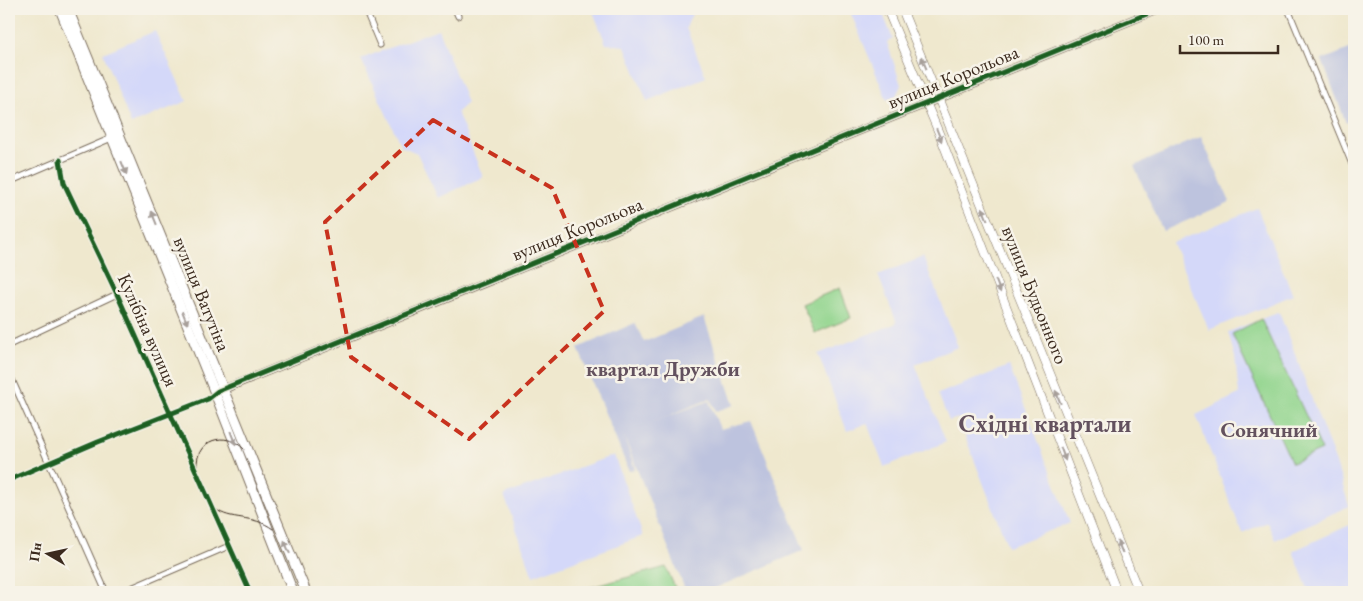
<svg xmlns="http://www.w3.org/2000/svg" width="1363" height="601" font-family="'EB Garamond',serif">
	<rect width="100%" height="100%" fill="#f7f3e8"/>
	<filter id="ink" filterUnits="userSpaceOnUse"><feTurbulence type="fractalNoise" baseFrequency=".02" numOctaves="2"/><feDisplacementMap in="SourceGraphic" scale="10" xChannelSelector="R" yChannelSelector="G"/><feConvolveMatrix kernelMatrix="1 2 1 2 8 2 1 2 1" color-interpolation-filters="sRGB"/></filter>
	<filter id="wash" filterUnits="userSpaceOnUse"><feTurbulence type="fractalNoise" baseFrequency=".0096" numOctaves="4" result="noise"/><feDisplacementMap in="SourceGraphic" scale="20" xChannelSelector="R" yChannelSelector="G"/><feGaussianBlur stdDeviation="1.12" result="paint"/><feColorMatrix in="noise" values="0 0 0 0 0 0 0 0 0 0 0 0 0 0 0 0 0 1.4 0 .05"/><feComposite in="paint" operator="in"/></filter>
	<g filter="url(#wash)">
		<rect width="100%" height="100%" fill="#efe8ce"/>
		<g fill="#d4d8f9">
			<path d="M592,9h102l-8,19 20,49 -59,24 -22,-55 -19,-2z"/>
			<path d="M849,9h32l12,30 -6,3 14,43 -5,11 -9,4z"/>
			<path d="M438,29l29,74 -10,9 26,65 -45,21 -21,-45 -16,-7 -40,-87z"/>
			<path d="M155,31l32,70 -56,23 -28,-71z"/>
			<path d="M1257,208l36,87 -84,35 -37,-87z"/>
			<path d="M923,257l35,90 -43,17 31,78 -62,25 -17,-44 -20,8 -29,-77 79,-31 -19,-48z"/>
			<path d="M1279,312l57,151 13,43 -74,34 -8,-18 -25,11 -46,-118 43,-21 -4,-37 -7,-25z"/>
			<path d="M1009,366l61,157 -62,24 -50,-129 -9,3 -11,-27z"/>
			<path d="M614,455l29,81 -110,40 -29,-81z"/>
			<path d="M1354,523v69h-45l-16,-41z"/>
		</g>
		<g fill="#bdc3de">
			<path d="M1352,48l2,5v66l-8,4 -24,-63z"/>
			<path d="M1201,137l29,65 -67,29 -29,-65z"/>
			<path d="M704,317l30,88 -18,6 -6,-12 -58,23 57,-21 11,28 31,-8 53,129 -98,42h-20l-63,-158 12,35 -6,2 -51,-123 57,-25 9,19z"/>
		</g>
		<g fill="#90d48c" stroke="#667f55">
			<path d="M840,288l11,30 -36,15 -13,-29z"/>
			<path d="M1261,319l61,131 -30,13 -60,-129z"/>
			<path d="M666,567l11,25h-104z"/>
		</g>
	</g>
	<g filter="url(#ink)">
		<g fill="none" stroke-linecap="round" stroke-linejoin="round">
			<g stroke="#7a6c5c" stroke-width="7">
				<g id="minor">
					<path d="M365,9l15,36"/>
					<path d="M455,9l3,7"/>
					<path d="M1288,9l66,160"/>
					<path d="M60,160l4,23 53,111 133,298"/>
					<path d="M9,182l105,-45"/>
					<path d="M9,345l108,-51"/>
					<path d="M9,373l97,219"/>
					<path d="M9,480l89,-38 110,-43 7,-6"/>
					<path d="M122,592l107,-46"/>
				</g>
			</g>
			<g stroke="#7a6c5c" stroke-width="9">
				<path id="tertiary" d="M219,391l940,-382"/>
			</g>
			<g stroke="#7a6c5c" stroke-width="9">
				<g id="secondary">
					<path d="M887,9l54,129 176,454"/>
					<path d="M902,9l237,583"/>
				</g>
			</g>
			<g stroke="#7a6c5c" stroke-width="11">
				<g id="primary">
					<path d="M60,9l155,384 78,199"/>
					<path d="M68,9l238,583"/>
				</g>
			</g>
			<use href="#minor" stroke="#fff" stroke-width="5"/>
			<use href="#tertiary" stroke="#fff" stroke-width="7"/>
			<use href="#secondary" stroke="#fff" stroke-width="8"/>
			<use href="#primary" stroke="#fff" stroke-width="9"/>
			<path stroke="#3b2a1e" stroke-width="1" d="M244,449c-18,-19 -49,-10 -47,19 0,8 6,17 9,24 3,6 5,13 10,17 13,12 37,5 57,20"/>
			<g stroke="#f7f3e8" stroke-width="8">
				<g id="cycleway">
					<path d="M60,160l4,23 53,111 133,298"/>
					<path d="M9,480l89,-38 110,-43 10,-8 941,-382"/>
				</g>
			</g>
			<use href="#cycleway" stroke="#1b5e20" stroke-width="5"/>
		</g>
		<defs><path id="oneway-solid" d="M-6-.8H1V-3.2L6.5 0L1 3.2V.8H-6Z" transform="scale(1.25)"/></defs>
		<g fill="#a79f9a">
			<use href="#oneway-solid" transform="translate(924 63) rotate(-112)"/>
			<use href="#oneway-solid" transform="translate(939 135) rotate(68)"/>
			<use href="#oneway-solid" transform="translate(124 168) rotate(68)"/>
			<use href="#oneway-solid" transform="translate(985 214) rotate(-112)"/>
			<use href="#oneway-solid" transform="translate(154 218) rotate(-112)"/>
			<use href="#oneway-solid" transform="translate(998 286) rotate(69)"/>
			<use href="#oneway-solid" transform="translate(185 318) rotate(68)"/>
			<use href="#oneway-solid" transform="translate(1058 397) rotate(-112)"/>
			<use href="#oneway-solid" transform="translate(233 438) rotate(69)"/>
			<use href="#oneway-solid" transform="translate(1063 454) rotate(70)"/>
			<use href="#oneway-solid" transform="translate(287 547) rotate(-113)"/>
			<use href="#oneway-solid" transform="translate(1120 547) rotate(-112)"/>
		</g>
	</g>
	<path fill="none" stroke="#c8321e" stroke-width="4" stroke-dasharray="10 6" stroke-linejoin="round" d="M433,120l119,68 52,123 -135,128 -118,-82 -26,-135z"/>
	<g text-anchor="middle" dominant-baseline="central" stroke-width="5" stroke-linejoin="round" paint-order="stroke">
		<g font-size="19" fill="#3b2a1e" stroke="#f7f3e8">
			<text transform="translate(953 77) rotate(-22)">вулиця Корольова</text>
			<text transform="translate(577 229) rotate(-22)">вулиця Корольова</text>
			<text transform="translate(202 294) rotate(68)">вулиця Ватутіна</text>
			<text transform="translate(1035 295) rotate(68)">вулиця Будьонного</text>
			<text transform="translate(148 330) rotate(66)">Кулібіна вулиця</text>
		</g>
		<g font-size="21" font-weight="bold" fill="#63515e" stroke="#f7f3e8">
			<text x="663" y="368">квартал Дружби</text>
			<text x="1269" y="429">Сонячний</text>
		</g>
		<g font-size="24" font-weight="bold" fill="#63515e" stroke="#f7f3e8">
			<text x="1045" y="423">Східні квартали</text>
		</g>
	</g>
	<rect width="1363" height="601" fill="none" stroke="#f7f3e8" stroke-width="30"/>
	<g transform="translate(48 554) rotate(279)" stroke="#f7f3e8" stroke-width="4" paint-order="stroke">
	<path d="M0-4L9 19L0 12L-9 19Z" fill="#3b2a1e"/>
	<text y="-8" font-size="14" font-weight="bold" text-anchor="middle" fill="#3b2a1e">Пн</text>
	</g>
	<path d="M1180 45v8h98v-8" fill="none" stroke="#3b2a1e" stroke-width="2.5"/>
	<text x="1188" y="45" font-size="15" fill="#3b2a1e" stroke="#f7f3e8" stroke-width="4" paint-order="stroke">100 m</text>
</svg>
